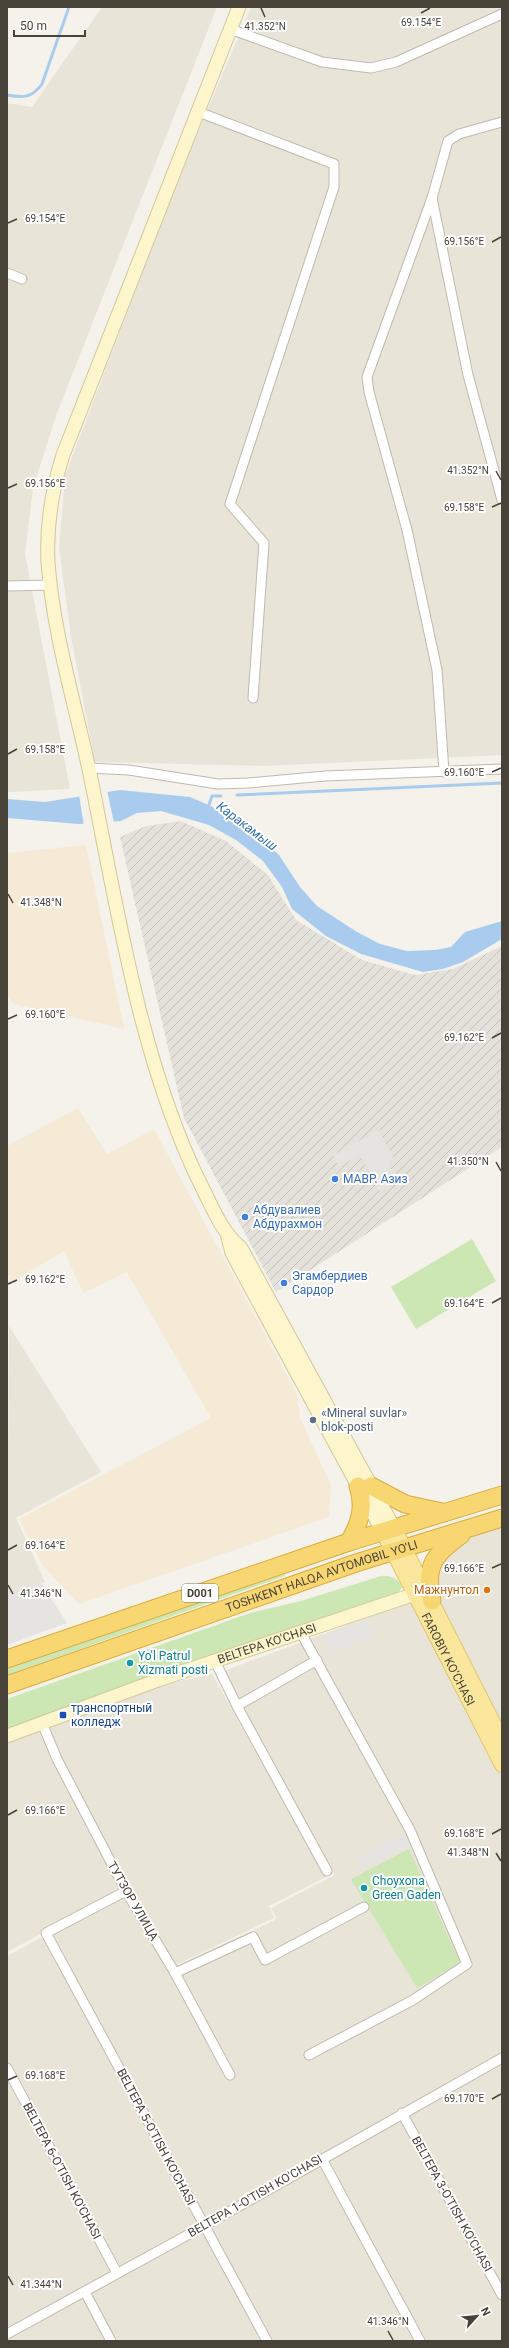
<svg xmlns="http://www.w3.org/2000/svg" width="509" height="2348" font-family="Roboto,sans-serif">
	<defs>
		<pattern id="industrial-furrows" width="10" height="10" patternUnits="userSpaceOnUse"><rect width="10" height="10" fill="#e4e1db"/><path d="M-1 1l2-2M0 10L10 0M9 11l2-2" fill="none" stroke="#c5c2bd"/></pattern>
	</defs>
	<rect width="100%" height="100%" fill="#f4f2ea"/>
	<g fill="#e8e4d8">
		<path d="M102,7h115l-160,406 -24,75 -8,66 45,235 -61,3h-2v-689l25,4z"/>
		<path d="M251,7h251v748l-239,11 -168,-4 -24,-125 -12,-90 6,-71 109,-287z"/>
		<path d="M9,1326l92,146 -85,46 29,64 -38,16z"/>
		<path d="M502,1518v214l-55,-107 -15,-46 14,-27 46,-31z"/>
		<path d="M412,1601l90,175v565h-495v-385l124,-66 43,77 103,-48 -6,-11 64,-33 -114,-203z"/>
		<path d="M212,1674l114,203 -57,29 5,12 -100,48 -43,-80 -124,66v-210l151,-56z"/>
	</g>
	<g fill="#f5ead6">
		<path d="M86,845l38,184 -111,-25 -6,-10v-141z"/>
		<path d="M78,1108l29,46 47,-25 143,265 3,24 31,67 -2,32 -250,87 -36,-38 -24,-47 192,-101 -84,-146 -44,21 -19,-42 -52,31 -5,-8v-128z"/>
	</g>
	<path fill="url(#industrial-furrows)" d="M181,821l45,20 42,34 28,45 66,40 53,15 38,-6 49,-23v201l-226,145 -92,-174 -64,-281 26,-11z"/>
	<g fill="#cce7b4">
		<path d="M472,1239l24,42 -80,48 -25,-42z"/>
		<path d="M379,1542l-94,31v3l-278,99v-6l29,-11z"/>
		<path d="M381,1576c9,-1 17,2 21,11l-5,8c-131,41 -261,85 -390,134v-30l243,-86 51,-12z"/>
		<path d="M409,1849l51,114 -43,25 -66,-109z"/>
	</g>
	<g fill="#e6e4e1">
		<path d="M379,1130l15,29 -6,4 10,19 -18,10 -20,-37 -21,11 -6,-11z"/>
		<path d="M40,1581l27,42 -60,22v-50z"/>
		<path d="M367,1620l6,17 -43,15 -6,-16z"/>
		<path d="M410,1830l6,13 -54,27 -7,-12z"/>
	</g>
	<path fill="#a9ccee" d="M120,790l70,7 21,9 27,18 18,9 23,22 21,32 17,19 40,26 23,12 27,7 28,-1 16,-3 14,-15 37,-11v18l-39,23 -20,7 -20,3 -62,-18 -35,-18 -34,-27 -10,-22 -19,-26 -27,-21 -27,-15 -48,-14 -24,2 -16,8 -42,3 -72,-6v-19l38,3z"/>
	<path fill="#f4f2ea" d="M107,790l7,33 -30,3 -5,-31z"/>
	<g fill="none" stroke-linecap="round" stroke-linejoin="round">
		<g stroke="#a9ccee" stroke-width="3">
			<path d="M7,95c16,3 25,3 35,-11l27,-77"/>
			<path d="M237,795l265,-12"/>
			<path d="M208,808l4,-12h9"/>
		</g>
		<g stroke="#c0baac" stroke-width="11">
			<g id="street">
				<path d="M230,29l92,33 49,6 25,-6 106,-48"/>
				<path d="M196,111l138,53v23l-104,317 34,39 -11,155"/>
				<path d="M432,198l36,177 34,125"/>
				<path d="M7,273l15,6"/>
				<path d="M7,586l43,-1"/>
				<path d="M88,768l41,2 89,14 30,-1 77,-7 177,-7"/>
				<path d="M444,772l-7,-102 -30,-140 -38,-138 -2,-15 65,-179 16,-57 11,-7 43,-12"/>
				<path d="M301,1633l109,197 57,134 -54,36 -104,55"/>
				<path d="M215,1661l22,45 90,165"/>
				<path d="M237,1706l80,-46"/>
				<path d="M42,1723l15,36 69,132 49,82 55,102"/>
				<path d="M126,1891l-80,42 221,408"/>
				<path d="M175,1973l78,-36 12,23 99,-53"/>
				<path d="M7,2068l110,205"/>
				<path d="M402,2113l100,182"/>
				<path d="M322,2159l98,182"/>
				<path d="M85,2292l26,49"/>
				<path d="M7,2334l197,-108 298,-168"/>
			</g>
		</g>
		<g stroke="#d2c89b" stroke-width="15">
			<g id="secondary">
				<path d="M239,7l-176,448c-11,35 -17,70 -15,107 5,70 26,138 41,207 28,137 51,295 114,420 11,22 19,43 38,59l153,280"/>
				<path d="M228,1237l4,16 151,279"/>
				<path id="s1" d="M7,1736l151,-56 257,-86"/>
			</g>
		</g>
		<g stroke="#e0c66c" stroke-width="16">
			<g id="primary">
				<path d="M394,1528l108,212"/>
				<path id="s2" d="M383,1532l119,233"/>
			</g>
		</g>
		<g stroke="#d8ac40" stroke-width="19">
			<g id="highway">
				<path d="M371,1486l34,18 37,8"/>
				<path d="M349,1542c11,-19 16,-35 9,-56"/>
				<path d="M432,1601c-8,-34 2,-47 29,-66"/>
				<path d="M7,1659l342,-117 153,-47"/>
				<path id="s3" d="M7,1685l349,-122 146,-45"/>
			</g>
		</g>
		<use href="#street" stroke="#fff" stroke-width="9"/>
		<use href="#secondary" stroke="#fdf5cb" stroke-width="13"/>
		<use href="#primary" stroke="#fae79d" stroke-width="14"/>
		<use href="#highway" stroke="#f8d671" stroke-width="17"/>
	</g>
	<path fill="none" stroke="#484338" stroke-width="1.5" d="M261,8l4,9M421,13l9,-5M8,223l9,-4M492,242l9,-5M496,471l5,9M8,488l9,-4M492,507l9,-4M8,754l9,-5M492,772l9,-4M8,894l5,9M8,1019l9,-4M492,1038l9,-5M496,1162l5,9M8,1284l9,-4M492,1303l9,-5M8,1550l9,-5M492,1568l9,-4M8,1585l5,9M8,1815l9,-5M492,1834l9,-5M496,1853l5,8M8,2080l9,-4M492,2099l9,-5M8,2276l5,9M388,2331l5,9"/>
	<g fill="#3f7fe0" stroke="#fff" stroke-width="1.5">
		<circle cx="335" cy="1179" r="4"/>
		<circle cx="245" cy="1217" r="4"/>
		<circle cx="284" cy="1283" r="4"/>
	</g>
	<circle fill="#5c6f8a" stroke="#fff" stroke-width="1.5" cx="313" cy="1420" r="4"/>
	<circle fill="#e8710a" stroke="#fff" stroke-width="1.5" cx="487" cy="1590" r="4"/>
	<g fill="#0f9aa8" stroke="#fff" stroke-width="1.5">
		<circle cx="130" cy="1663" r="4"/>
		<circle cx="364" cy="1888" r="4"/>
	</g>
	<rect fill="#1a4fb4" stroke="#fff" stroke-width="1.5" x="59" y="1711" width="8" height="8" rx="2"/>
	<g text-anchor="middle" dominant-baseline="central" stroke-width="4" stroke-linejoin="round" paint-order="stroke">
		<rect fill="#fff" stroke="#7f7b74" stroke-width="1" x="182" y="1584" width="36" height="18" rx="3"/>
		<g font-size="11" font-weight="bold" fill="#484338">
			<text x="200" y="1593">D001</text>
		</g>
		<g font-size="12" fill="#366cbe" stroke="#fff" text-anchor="start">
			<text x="343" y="1179">МАВР. Азиз</text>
			<text x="253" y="1210">Абдувалиев<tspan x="253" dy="14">Абдурахмон</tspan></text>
			<text x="292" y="1276">Эгамбердиев<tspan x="292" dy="14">Сардор</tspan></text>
		</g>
		<g font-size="12" fill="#4e5e75" stroke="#fff" text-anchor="start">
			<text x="321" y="1413">«Mineral suvlar»<tspan x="321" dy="14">blok-posti</tspan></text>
		</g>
		<g font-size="12" fill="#484338" stroke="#fff">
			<text stroke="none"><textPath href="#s3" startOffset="333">TOSHKENT HALQA AVTOMOBIL YO'LI</textPath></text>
			<text stroke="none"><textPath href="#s1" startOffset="276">BELTEPA KO'CHASI</textPath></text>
			<text stroke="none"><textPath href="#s2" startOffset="143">FAROBIY KO'CHASI</textPath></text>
			<text transform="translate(133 1901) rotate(60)">ТУТЗОР УЛИЦА</text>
			<text transform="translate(156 2137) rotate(62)">BELTEPA 5-O'TISH KO'CHASI</text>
			<text transform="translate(62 2171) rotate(62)">BELTEPA 6-O'TISH KO'CHASI</text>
			<text transform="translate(255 2196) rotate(-30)">BELTEPA 1-O'TISH KO'CHASI</text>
			<text transform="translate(452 2204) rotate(61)">BELTEPA 3-O'TISH KO'CHASI</text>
		</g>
		<g font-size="12" fill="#c56008" stroke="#fff" text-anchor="end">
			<text x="479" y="1590">Мажнунтол</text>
		</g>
		<g font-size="12" fill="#0d838f" stroke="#fff" text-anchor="start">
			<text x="138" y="1656">Yo'l Patrul<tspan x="138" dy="14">Xizmati posti</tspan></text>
			<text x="372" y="1881">Choyxona<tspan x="372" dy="14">Green Gaden</tspan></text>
		</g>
		<g font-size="12" fill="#164399" stroke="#fff" text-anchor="start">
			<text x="71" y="1708">транспортный<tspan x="71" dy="14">колледж</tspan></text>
		</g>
		<g font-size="13" font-style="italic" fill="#3472b1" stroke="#fff">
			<text transform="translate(247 826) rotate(37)">Каракамыш</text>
		</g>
	</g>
	<g font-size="10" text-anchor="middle" fill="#484338" stroke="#fff" stroke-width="4" stroke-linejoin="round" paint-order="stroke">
		<text x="421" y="26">69.154°E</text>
		<text x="265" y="30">41.352°N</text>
		<text x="45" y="222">69.154°E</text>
		<text x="464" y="245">69.156°E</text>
		<text x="468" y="474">41.352°N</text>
		<text x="45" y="487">69.156°E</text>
		<text x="464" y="511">69.158°E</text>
		<text x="45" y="753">69.158°E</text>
		<text x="464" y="776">69.160°E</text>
		<text x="41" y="906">41.348°N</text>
		<text x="45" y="1018">69.160°E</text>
		<text x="464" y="1041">69.162°E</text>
		<text x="468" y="1165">41.350°N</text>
		<text x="45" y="1283">69.162°E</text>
		<text x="464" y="1307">69.164°E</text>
		<text x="45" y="1549">69.164°E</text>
		<text x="464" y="1572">69.166°E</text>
		<text x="41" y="1597">41.346°N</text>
		<text x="45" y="1814">69.166°E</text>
		<text x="464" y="1837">69.168°E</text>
		<text x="468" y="1856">41.348°N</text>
		<text x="45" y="2079">69.168°E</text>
		<text x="464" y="2102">69.170°E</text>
		<text x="41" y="2288">41.344°N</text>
		<text x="388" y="2325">41.346°N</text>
	</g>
	<rect width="509" height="2348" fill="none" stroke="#484338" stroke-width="16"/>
	<g transform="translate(477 2316) rotate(63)" stroke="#ffffff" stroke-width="3" paint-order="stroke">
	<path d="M0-3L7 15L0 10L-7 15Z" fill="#484338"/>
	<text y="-6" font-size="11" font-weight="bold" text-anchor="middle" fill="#484338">N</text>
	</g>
	<path d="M14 30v6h71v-6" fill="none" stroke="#484338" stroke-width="2"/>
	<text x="20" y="30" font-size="12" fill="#484338" stroke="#ffffff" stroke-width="3" paint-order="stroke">50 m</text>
</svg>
